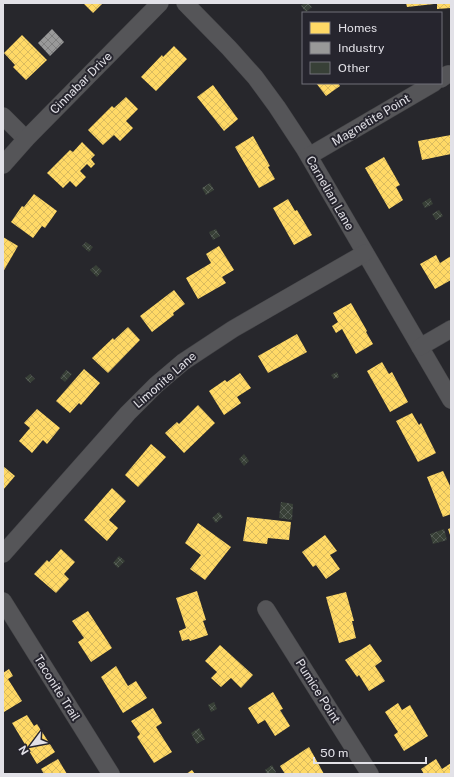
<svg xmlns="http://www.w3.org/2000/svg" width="454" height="777" font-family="'Public Sans',sans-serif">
	<defs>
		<pattern id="homes-cross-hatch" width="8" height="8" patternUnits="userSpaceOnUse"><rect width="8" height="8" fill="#ffd966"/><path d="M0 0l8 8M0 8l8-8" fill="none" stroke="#dabb5f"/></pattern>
		<pattern id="industry-cross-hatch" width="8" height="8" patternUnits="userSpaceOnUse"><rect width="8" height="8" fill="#999"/><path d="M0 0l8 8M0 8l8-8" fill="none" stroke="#808080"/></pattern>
		<pattern id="building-cross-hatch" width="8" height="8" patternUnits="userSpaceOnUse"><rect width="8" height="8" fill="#384037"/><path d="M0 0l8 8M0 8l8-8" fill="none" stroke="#545b54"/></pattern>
	</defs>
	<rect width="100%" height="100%" fill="#27272c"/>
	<g fill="url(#homes-cross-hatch)">
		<path d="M83,3h20l-10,10z"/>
		<path d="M406,3h28v1l-27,3z"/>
		<path d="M437,3h14v5l-14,1z"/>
		<path d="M22,35l25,25 -21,20 -13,-13 2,-2 -11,-12z"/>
		<path d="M174,46l13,13 -31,32 -15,-14 21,-22 1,2z"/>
		<path d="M316,83h22l2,3 -14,10z"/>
		<path d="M213,85l25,34 -14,12 -27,-34z"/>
		<path d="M126,97l12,12 -12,12 7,7 -13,13 -6,-6 -11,10 -15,-15 24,-24 2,2z"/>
		<path d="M451,135v19l-29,6 -4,-19z"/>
		<path d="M253,136l17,30 -2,1 7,12 -16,9 -24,-41z"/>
		<path d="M82,142l13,13 -4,4 4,5 -4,4 -4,-4 -7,7 6,6 -10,10 -6,-6 -7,7 -16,-15 23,-23 3,2z"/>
		<path d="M384,157l16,28 -4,2 7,13 -14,9 -24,-41z"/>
		<path d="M34,194l23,17 -12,17 -3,-2 -9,12 -22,-16 11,-16 2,1z"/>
		<path d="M288,199l7,12 2,-1 15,25 -18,10 -21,-37z"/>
		<path d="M3,237l15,9 -15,26z"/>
		<path d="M219,246l15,24 -12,7 4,6 -28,16 -12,-21 25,-15 -5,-9z"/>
		<path d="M436,255l4,8 11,-7v24l-16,9 -15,-25z"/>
		<path d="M174,290l11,14 -12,9 1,2 -22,17 -12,-16z"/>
		<path d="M351,303l16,28 -1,1 7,12 -17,10 -14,-25 -6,4 -4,-7 6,-4 -5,-9z"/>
		<path d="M128,327l12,13 -32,33 -16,-15 21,-20 1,2z"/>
		<path d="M297,334l10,18 -39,21 -10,-17z"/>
		<path d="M382,362l7,12 3,-2 16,30 -18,10 -23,-41z"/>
		<path d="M84,369l16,14 -19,22 -2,-2 -9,10 -14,-12z"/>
		<path d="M240,373l11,15 -14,9 4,6 -17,12 -15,-24 16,-11 2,2z"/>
		<path d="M198,405l17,18 -31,30 -19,-20 12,-11 2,2z"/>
		<path d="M37,409l23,19 -13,16 -4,-4 -11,13 -13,-12 11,-13 -6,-5z"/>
		<path d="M412,413l7,12 2,-2 15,30 -18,9 -22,-41z"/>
		<path d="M151,444l15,13 -28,30 -13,-12z"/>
		<path d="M3,466l12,10 -12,14z"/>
		<path d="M443,471l8,17v26l-8,3 -16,-40z"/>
		<path d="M112,488l14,13 -17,19 9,8 -11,13 -23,-21z"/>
		<path d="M247,517l44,5 -2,18 -21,-2 -1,6 -24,-3z"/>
		<path d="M198,523l33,24 -26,33 -15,-11 11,-14 -16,-12z"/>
		<path d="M451,528v10l-3,-9z"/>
		<path d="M325,535l12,16 -7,4 10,14 -14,10 -10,-14 -3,2 -11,-15z"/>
		<path d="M61,549l14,13 -11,12 5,5 -13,14 -22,-19 13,-14 2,2z"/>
		<path d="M197,591l9,29 -3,1 5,14 -18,6 -1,-2 -7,2 -3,-10 7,-3 -10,-30z"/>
		<path d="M346,592l8,29h-2l4,17 -17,5 -13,-46z"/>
		<path d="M88,611l24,37 -21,14 -13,-20 6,-4 -12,-17z"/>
		<path d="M370,644l12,17 -7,5 10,15 -16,10 -10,-16 -2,2 -12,-17z"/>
		<path d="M220,645l33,30 -12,13 -10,-10 -10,9 -10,-9 6,-6 -12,-11z"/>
		<path d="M116,666l12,20 8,-5 11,17 -24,15 -22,-36z"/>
		<path d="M9,669l4,7 -5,3 14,22 -18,11 -1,-2v-37z"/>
		<path d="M273,692l10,17 -3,1 10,16 -15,10 -10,-16 -7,4 -10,-16z"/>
		<path d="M398,703l4,7 8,-5 18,31 -24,15 -10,-16 4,-3 -13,-20z"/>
		<path d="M153,708l9,15 -6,4 16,25 -18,11 -17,-26 3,-3 -9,-13z"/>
		<path d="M27,715l7,11 3,-2 18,28 -18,12 -25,-41z"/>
		<path d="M309,747l15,27h-39l-5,-8z"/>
		<path d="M58,759l9,15h-23l-3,-5z"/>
		<path d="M436,759l6,10 9,-6v11h-27l-3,-5z"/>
		<path d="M192,770l3,4h-9z"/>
	</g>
	<path fill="url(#industry-cross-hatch)" d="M52,29l12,13 -14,14 -12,-13z"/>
	<g fill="url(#building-cross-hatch)">
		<path d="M304,3h4l4,4 -6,5 -5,-6z"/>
		<path d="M210,183l4,7 -8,5 -4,-7z"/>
		<path d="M430,198l3,6 -8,4 -3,-5z"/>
		<path d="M439,210l4,6 -7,4 -4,-6z"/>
		<path d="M216,229l4,7 -7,4 -4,-8z"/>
		<path d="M86,242l7,5 -4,5 -7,-6z"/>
		<path d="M96,265l6,6 -5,6 -7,-7z"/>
		<path d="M66,370l6,4 -7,8 -5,-4z"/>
		<path d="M337,372l2,5 -5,2 -3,-4z"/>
		<path d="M30,374l5,5 -5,4 -5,-5z"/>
		<path d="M244,454l5,7 -5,5 -5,-7z"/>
		<path d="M281,502l12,2 -1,16 -13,-2z"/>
		<path d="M219,512l4,5 -7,6 -4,-5z"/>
		<path d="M444,529l3,11 -14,4 -3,-10z"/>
		<path d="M119,556l6,5 -7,7 -5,-5z"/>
		<path d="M214,702l3,7 -6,3 -3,-7z"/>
		<path d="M199,728l6,11 -8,5 -6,-11z"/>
		<path d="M272,765l4,7 -3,2h-6l-2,-4z"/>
	</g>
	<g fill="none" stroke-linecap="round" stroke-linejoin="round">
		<g stroke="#434346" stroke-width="18">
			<g id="minor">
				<path d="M185,3l44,45 26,29 22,30 27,41 147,252"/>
				<path d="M441,79l7,-5"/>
				<path d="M3,116l23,23"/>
				<path d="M309,156l125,-73"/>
				<path d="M3,165l23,-26 134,-136"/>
				<path d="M420,347l31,-18"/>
				<path d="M3,554l125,-141 28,-28 27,-23 50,-33 132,-76"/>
				<path d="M3,601l108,173"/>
				<path d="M266,609l104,165"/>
			</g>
		</g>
		<use href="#minor" stroke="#555558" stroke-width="17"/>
	</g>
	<g text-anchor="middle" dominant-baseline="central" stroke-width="4" stroke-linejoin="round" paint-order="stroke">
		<g font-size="12" fill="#e2e1e7" stroke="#26252e">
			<text transform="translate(81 83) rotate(-45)">Cinnabar Drive</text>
			<text transform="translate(371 120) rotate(-31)">Magnetite Point</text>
			<text transform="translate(330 193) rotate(60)">Carnelian Lane</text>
			<text transform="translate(165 380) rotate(-41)">Limonite Lane</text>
			<text transform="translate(57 688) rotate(58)">Taconite Trail</text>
			<text transform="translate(318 691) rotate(58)">Pumice Point</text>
		</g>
	</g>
	<rect width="454" height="777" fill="none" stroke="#e2e1e7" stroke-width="8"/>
	<rect x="302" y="12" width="140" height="72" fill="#26252e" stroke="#717078"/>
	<rect x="310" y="22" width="20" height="12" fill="#ffd966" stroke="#717078"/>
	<text x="338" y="32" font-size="12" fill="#e2e1e7">Homes</text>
	<rect x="310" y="42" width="20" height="12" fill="#999999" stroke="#717078"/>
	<text x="338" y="52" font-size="12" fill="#e2e1e7">Industry</text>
	<rect x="310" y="62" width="20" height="12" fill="#384037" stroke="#717078"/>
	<text x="338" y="72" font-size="12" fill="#e2e1e7">Other</text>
	<g transform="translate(32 745) rotate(238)" stroke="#26252e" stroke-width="3" paint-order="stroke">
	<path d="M0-3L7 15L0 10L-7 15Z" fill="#e2e1e7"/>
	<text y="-6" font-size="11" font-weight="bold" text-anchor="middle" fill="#e2e1e7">N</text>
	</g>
	<path d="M314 757v6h112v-6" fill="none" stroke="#e2e1e7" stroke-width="2"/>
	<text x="320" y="757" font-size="12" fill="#e2e1e7" stroke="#26252e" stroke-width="3" paint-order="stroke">50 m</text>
</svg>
